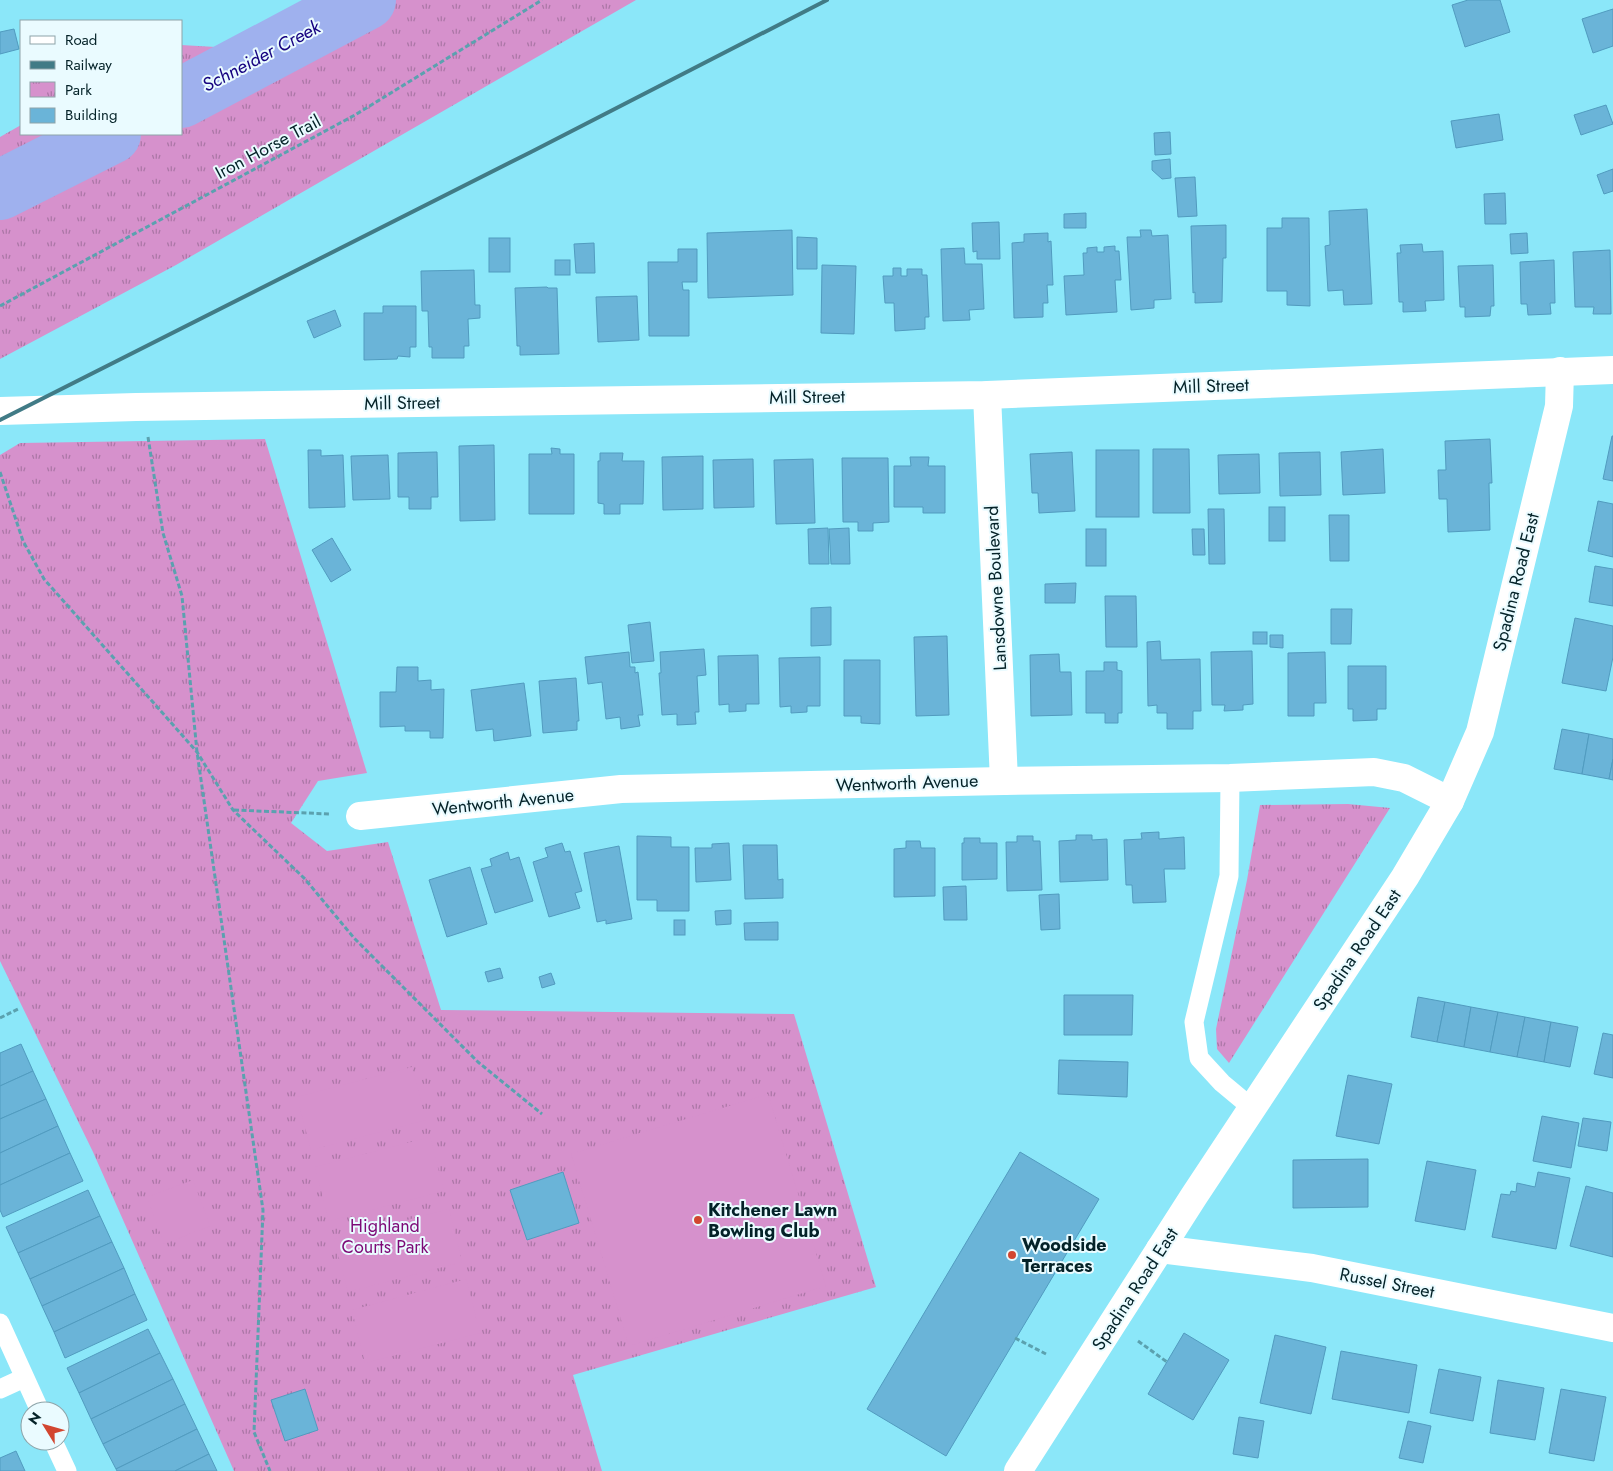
<svg xmlns="http://www.w3.org/2000/svg" width="1613" height="1471" font-family="Jost,sans-serif">
	<defs>
		<pattern id="park-tufts" width="24" height="20" patternUnits="userSpaceOnUse" patternTransform="scale(1.25)"><rect width="24" height="20" fill="#d691cc"/><path d="M3 7l-1-3M5 7V3M7 7l1-3M15 17l-1-3M17 17v-4M19 17l1-3" fill="none" stroke="#ab76a6"/></pattern>
	</defs>
	<rect width="100%" height="100%" fill="#8be7f9"/>
	<g fill="url(#park-tufts)">
		<path d="M305,0h331l-460,265 -176,94v-222l21,-12v9h160v-89l35,2z"/>
		<path d="M265,439l102,334 -49,8 -27,42 36,28 61,-9 53,168 353,4 82,273 -303,88 29,96h-368l-141,-319 -93,-191v-506l20,-12z"/>
		<path d="M1348,804l42,4 -161,255 -12,-14 -1,-20 31,-149 13,-75z"/>
	</g>
	<g fill="#d691cc">
		<path d="M412,1067l14,53 -115,30 -14,-53z"/>
		<path d="M768,1094l58,192 -197,60 -58,-192z"/>
		<path d="M430,1137l14,54 -115,30 -14,-54z"/>
		<path d="M193,1180l17,46 -46,18 -17,-47z"/>
		<path d="M449,1209l13,53 -114,30 -14,-53z"/>
		<path d="M466,1279l14,54 -115,30 -13,-53z"/>
	</g>
	<g fill="none" stroke-linecap="round" stroke-linejoin="round">
		<g stroke="#9fb1ee" stroke-width="60">
			<path d="M181,98l185,-98"/>
			<path d="M0,190l111,-56"/>
		</g>
	</g>
	<g fill="#6ab4d8" stroke="#519bbf">
		<path d="M1468,0h32l10,32 -45,15 -13,-42z"/>
		<path d="M1613,9v37l-20,7 -11,-34z"/>
		<path d="M14,29l5,20 -19,5v-22z"/>
		<path d="M1606,105l7,19 -32,11 -7,-20z"/>
		<path d="M1499,114l4,26 -47,8 -5,-27z"/>
		<path d="M1170,132l1,22 -16,1 -1,-22z"/>
		<path d="M1170,159l1,19 -9,1 -10,-9v-9z"/>
		<path d="M1613,169v22l-9,3 -7,-19z"/>
		<path d="M1195,177l2,39 -19,1 -3,-39z"/>
		<path d="M1505,193l1,31h-21l-1,-30z"/>
		<path d="M1367,209l5,95 -28,1 -1,-15 -15,1 -3,-45 5,-1 -1,-34z"/>
		<path d="M1086,213v15h-22v-14z"/>
		<path d="M1282,218h27l1,88 -23,-1v-14h-20v-63h15z"/>
		<path d="M999,222l1,37h-23v-8l-4,1 -1,-29z"/>
		<path d="M1226,225v33h-3l-1,44 -27,1v-11l-2,1 -2,-67z"/>
		<path d="M792,230l1,65 -85,3 -1,-65z"/>
		<path d="M1140,230h11l1,6 16,-1 3,64 -17,1v8l-23,2 -4,-73h14z"/>
		<path d="M1048,233v9l3,-1 2,44h-6l1,18h-5v14l-29,1 -2,-75 12,-1v-8z"/>
		<path d="M1527,233l1,20 -17,1 -1,-20z"/>
		<path d="M797,237l20,1v31h-20z"/>
		<rect x="489" y="238" width="21" height="34"/>
		<path d="M594,243l1,30h-19l-2,-29z"/>
		<path d="M1422,244l1,8 20,-1 1,49 -19,1 1,10 -23,1v-10h-4l-2,-49h4l-1,-8z"/>
		<path d="M1115,246v5h4l2,29h-6l2,32 -51,3 -2,-39 20,-1 -1,-22h4v-5l10,-1v5h7v-5z"/>
		<path d="M964,248l1,16h17l2,45 -15,1 1,10 -27,1 -2,-72z"/>
		<path d="M678,249h19v33h-15l1,8h6v46h-40l-1,-74h30z"/>
		<path d="M1610,250l1,64h-18l1,-7h-19l-2,-55z"/>
		<rect x="555" y="260" width="15" height="15"/>
		<path d="M1554,260l1,43h-5l1,11 -23,1 -1,-11h-6l-1,-42z"/>
		<path d="M822,265l34,1 -2,68 -33,-1z"/>
		<path d="M1493,265l1,41h-3l-1,10 -25,1v-10h-5l-2,-41z"/>
		<path d="M893,268h8v8h6v-7h15v6h5l2,42h-4v12l-30,2 -1,-28h-9l-2,-27h10z"/>
		<path d="M474,270l1,35h5v13l-12,1 1,27h-5v12h-32v-11h-3l-1,-36h-6l-1,-40z"/>
		<path d="M547,287l1,1h9l2,66 -39,1v-9h-3l-2,-58z"/>
		<path d="M637,296l2,44 -41,2 -2,-45z"/>
		<path d="M383,306h33v41h-6v10l-12,-1 -1,3 -33,1v-47h19z"/>
		<path d="M335,310l6,16 -27,12 -7,-17z"/>
		<path d="M1612,436h1v45l-10,-2z"/>
		<path d="M1490,439l2,44h-3l1,47 -42,2 -1,-33h-8l-1,-29h8l-1,-29z"/>
		<path d="M494,445l1,75 -35,1 -1,-75z"/>
		<path d="M551,448l9,1v5h14v60h-45v-60h23z"/>
		<path d="M1153,449h36l1,64h-37z"/>
		<path d="M1383,449l2,44 -42,2 -2,-43z"/>
		<path d="M308,450h13v6l22,-1 2,52 -36,1z"/>
		<rect x="1096" y="450" width="43" height="67"/>
		<path d="M437,452l1,45h-7v12h-22v-12h-11v-44z"/>
		<path d="M1072,452l3,59 -36,2 -1,-20h-6l-2,-39z"/>
		<path d="M1320,452l1,43 -41,1 -1,-43z"/>
		<path d="M600,453h23l-1,8h22l-1,43h-23v10h-16v-10l-6,-1v-42h2z"/>
		<path d="M1259,454l1,39 -41,1 -1,-39z"/>
		<path d="M388,455l2,44 -37,1 -2,-44z"/>
		<path d="M703,456v53l-40,1 -1,-53z"/>
		<path d="M910,457h19l-1,9h17v47h-22v-6h-29v-41h17z"/>
		<path d="M842,458h46l1,64 -16,1v8h-15v-9h-15z"/>
		<path d="M753,459l1,48 -40,1 -1,-48z"/>
		<path d="M813,459l2,64 -39,1 -2,-64z"/>
		<path d="M1598,501l15,3v53l-25,-6z"/>
		<rect x="1269" y="507" width="16" height="34"/>
		<path d="M1208,509h16l1,55h-16z"/>
		<path d="M1329,515h20v46h-19z"/>
		<path d="M828,528l1,36h-20l-1,-35z"/>
		<path d="M849,528l1,36h-19l-2,-35z"/>
		<rect x="1086" y="529" width="20" height="37"/>
		<path d="M1192,529h12l1,26h-12z"/>
		<path d="M332,538l19,32 -20,12 -19,-32z"/>
		<path d="M1595,566l18,3v37l-24,-4z"/>
		<path d="M1076,583l-1,20h-30v-19z"/>
		<path d="M1105,596h31l1,51h-31z"/>
		<path d="M831,607v38l-20,1v-38z"/>
		<path d="M1331,609h21l-1,35h-20z"/>
		<path d="M1575,618l38,8v31l-7,34 -44,-8z"/>
		<path d="M650,622l4,39 -22,2 -4,-38z"/>
		<rect x="1253" y="632" width="14" height="12"/>
		<path d="M1270,635h13v13l-13,-1z"/>
		<path d="M947,636l2,79 -33,1 -2,-79z"/>
		<path d="M1160,641l1,19 39,-1 1,52h-8v18h-26v-16h-10v-8l-9,1 -1,-64z"/>
		<path d="M704,649l2,26 -9,1 2,36h-4l1,12 -19,1v-11l-15,1 -3,-42h2l-1,-21z"/>
		<path d="M1252,651l1,53 -10,1v5l-19,1 1,-6h-13l-1,-53z"/>
		<path d="M629,652l1,15h5v6l3,-1 5,43h-5l2,11 -19,3 -1,-12 -14,2 -4,-37 -14,2 -3,-27z"/>
		<path d="M1325,652l1,51h-12v13h-26v-63z"/>
		<path d="M1059,654l1,18h11l1,43 -41,1 -1,-61z"/>
		<path d="M758,655l1,49h-13v7l-17,1v-8l-10,1 -1,-49z"/>
		<path d="M820,657v49h-13v6l-16,1v-7l-11,1 -1,-49z"/>
		<path d="M844,660h36v64l-19,-1v-7h-17z"/>
		<path d="M1104,662h13v8l5,1v42h-4v10h-13v-10h-19v-42h18z"/>
		<path d="M1348,666h38v43h-9v11l-24,1v-12h-5z"/>
		<path d="M397,667h21v14l13,-1v10l13,-1 -1,49h-13v-7h-25v-5l-25,1v-35h16z"/>
		<path d="M576,678l3,43h-2v9l-34,3 -4,-52z"/>
		<path d="M524,683l7,53 -37,5 -1,-12 -17,2 -5,-41z"/>
		<path d="M1562,729l27,5 -7,40 -28,-5z"/>
		<path d="M1589,734l24,5v20l-4,20 -27,-5z"/>
		<path d="M1613,759v21l-4,-1z"/>
		<path d="M1159,832v7l25,-2 1,32h-21l2,33 -33,1 -1,-18h-6l-2,-45 18,-1 -1,-6z"/>
		<path d="M1076,835h16v5l15,-1 1,41 -48,2 -1,-41 17,-1z"/>
		<path d="M637,836l34,1v10h18v64h-32v-11h-20z"/>
		<path d="M1017,836h16v5h7l2,49 -35,1 -1,-49h11z"/>
		<path d="M964,838h16v5h17v36l-35,1v-37h2z"/>
		<path d="M906,841h14l1,7h14v48l-41,1v-48l12,-1z"/>
		<path d="M562,843l3,9 5,-1 12,40 -7,2 5,15 -31,9 -16,-55 15,-5 -3,-9z"/>
		<path d="M729,843l2,37 -35,2 -1,-34h17v-4z"/>
		<path d="M743,845h34l1,35 5,-1v19l-38,1z"/>
		<path d="M619,846l13,73 -26,5v-4l-9,2 -13,-69z"/>
		<path d="M508,852l2,8 9,-3 14,44 -38,12 -14,-44 11,-3 -2,-7z"/>
		<path d="M470,867l17,57 -40,13 -18,-57z"/>
		<path d="M966,886l1,34h-23l-1,-33z"/>
		<path d="M1059,894l1,35 -19,1 -2,-35z"/>
		<path d="M731,910v14l-15,1 -1,-14z"/>
		<rect x="674" y="920" width="11" height="15"/>
		<path d="M778,922v18h-33l-1,-17z"/>
		<path d="M500,968l3,10 -15,4 -3,-10z"/>
		<path d="M551,973l4,11 -13,4 -3,-11z"/>
		<path d="M1064,995h69l-1,40h-68z"/>
		<path d="M1418,997l27,5 -8,40 -26,-5z"/>
		<path d="M1445,1002l26,5 -7,40 -27,-5z"/>
		<path d="M1471,1007l27,5 -8,40 -26,-5z"/>
		<path d="M1498,1012l27,5 -8,40 -27,-5z"/>
		<path d="M1525,1017l26,5 -7,40 -27,-5z"/>
		<path d="M1551,1022l27,5 -8,40 -26,-5z"/>
		<path d="M1603,1033l10,2v43l-19,-4z"/>
		<path d="M21,1044l12,27 -33,15v-33z"/>
		<path d="M1059,1060l69,2 -1,35 -69,-3z"/>
		<path d="M33,1071l13,28 -46,20v-33z"/>
		<path d="M1348,1075l44,9 -13,60 -43,-8z"/>
		<path d="M46,1099l12,27 -58,27v-34z"/>
		<path d="M1542,1116l37,7 -8,45 -38,-7z"/>
		<path d="M1583,1118l28,4 -4,29 -29,-5z"/>
		<path d="M58,1126l12,27 -70,32v-32z"/>
		<path d="M1020,1152l79,47 -153,257 -79,-47z"/>
		<path d="M70,1153l13,28 -80,36 -3,-7v-25z"/>
		<path d="M1368,1159v48l-75,1v-48z"/>
		<path d="M1427,1161l49,9 -11,60 -50,-9z"/>
		<path d="M563,1172l16,51 -52,17 -17,-50z"/>
		<path d="M1538,1172l32,6 -14,71 -64,-12 9,-43 9,1 1,-4 5,1 1,-9 18,4z"/>
		<path d="M1586,1186l27,7v64l-43,-11z"/>
		<path d="M88,1190l12,26 -82,37 -12,-26z"/>
		<path d="M100,1216l12,26 -82,37 -12,-26z"/>
		<path d="M112,1242l12,26 -82,38 -12,-27z"/>
		<path d="M124,1268l11,26 -81,38 -12,-26z"/>
		<path d="M135,1294l12,26 -82,38 -11,-26z"/>
		<path d="M148,1329l12,24 -81,40 -12,-25z"/>
		<path d="M1184,1333l45,27 -36,60 -45,-26z"/>
		<path d="M1275,1335l51,12 -15,67 -51,-11z"/>
		<path d="M1341,1351l76,14 -8,48 -77,-14z"/>
		<path d="M160,1353l13,26 -82,40 -12,-26z"/>
		<path d="M1439,1369l42,8 -8,44 -43,-8z"/>
		<path d="M173,1379l12,25 -82,40 -12,-25z"/>
		<path d="M1498,1380l46,8 -9,52 -45,-7z"/>
		<path d="M305,1389l13,41 -33,11 -14,-41z"/>
		<path d="M1561,1389l45,8 -12,64 -45,-8z"/>
		<path d="M185,1404l12,25 -81,40 -13,-25z"/>
		<path d="M1239,1417l25,4 -6,37 -25,-4z"/>
		<path d="M1408,1421l23,5 -8,37 -24,-5z"/>
		<path d="M197,1429l12,25 -34,17h-58l-1,-2z"/>
		<path d="M16,1451l9,20h-25v-13z"/>
		<path d="M209,1454l8,17h-42z"/>
	</g>
	<g fill="none" stroke-linecap="round" stroke-linejoin="round">
		<g stroke="#5ba1af" stroke-width="3" stroke-dasharray="5 2.5" stroke-linecap="butt">
			<path d="M0,306l355,-191 187,-115"/>
			<path d="M148,437l15,96 19,63 15,156 66,458 -9,222 16,39"/>
			<path d="M0,472l23,69 21,38 153,173 36,58 72,69 49,59 124,124 64,52"/>
			<path d="M234,810l96,4"/>
			<path d="M0,1018l20,-10"/>
			<path d="M1015,1338l31,16"/>
			<path d="M1138,1341l29,21"/>
		</g>
		<g stroke="#fff" stroke-width="19">
			<path d="M1230,778l-1,98 -35,146 5,36 23,25 30,25"/>
			<path d="M0,1323l40,88"/>
			<path d="M0,1389l24,-11"/>
			<path d="M53,1441l14,30"/>
		</g>
		<g stroke="#fff" stroke-width="28">
			<path d="M987,395l17,386"/>
			<path d="M0,411l136,-4 851,-12 626,-25"/>
			<path d="M360,816l261,-27 383,-8 226,-3 144,-6 30,6 46,23"/>
			<path d="M1160,1249l152,19 301,60"/>
			<path d="M1018,1471l176,-275 211,-319 45,-76 30,-69 79,-326 1,-35"/>
		</g>
		<path stroke="#417b86" stroke-width="4" d="M0,420l531,-268 296,-152"/>
	</g>
	<g fill="#d24630" stroke="#eafbff" stroke-width="2">
		<circle cx="698" cy="1220" r="5"/>
		<circle cx="1012" cy="1255" r="5"/>
	</g>
	<g text-anchor="middle" dominant-baseline="central" stroke-width="4" stroke-linejoin="round" paint-order="stroke">
		<g font-size="18" fill="#042228" stroke="#eafbff">
			<text transform="translate(268 147) rotate(-28)">Iron Horse Trail</text>
			<text transform="translate(1211 386) rotate(-2)">Mill Street</text>
			<text transform="translate(807 397) rotate(-1)">Mill Street</text>
			<text transform="translate(402 403) rotate(-1)">Mill Street</text>
			<text transform="translate(1516 582) rotate(-76)">Spadina Road East</text>
			<text transform="translate(996 588) rotate(-93)">Lansdowne Boulevard</text>
			<text transform="translate(907 783) rotate(-2)">Wentworth Avenue</text>
			<text transform="translate(503 802) rotate(-6)">Wentworth Avenue</text>
			<text transform="translate(1357 950) rotate(-56)">Spadina Road East</text>
			<text transform="translate(1387 1283) rotate(11)">Russel Street</text>
			<text transform="translate(1135 1289) rotate(-57)">Spadina Road East</text>
		</g>
		<g font-size="18" font-weight="bold" fill="#042228" stroke="#eafbff" text-anchor="start">
			<text x="708" y="1210">Kitchener Lawn<tspan x="708" dy="21">Bowling Club</tspan></text>
			<text x="1022" y="1245">Woodside<tspan x="1022" dy="21">Terraces</tspan></text>
		</g>
		<g font-size="18" fill="#7d0976" stroke="#eafbff">
			<text x="385" y="1226">Highland<tspan x="385" dy="21">Courts Park</tspan></text>
		</g>
		<g font-size="19" font-style="italic" fill="#160380" stroke="#eafbff">
			<text transform="translate(261 56) rotate(-28)">Schneider Creek</text>
		</g>
	</g>
	<rect x="20" y="20" width="162" height="115" fill="#eafbff" stroke="#8ea4a9"/>
	<rect x="30" y="36" width="25" height="8" fill="#ffffff" stroke="#8ea4a9"/>
	<text x="65" y="45" font-size="15" fill="#042228">Road</text>
	<rect x="30" y="61" width="25" height="8" fill="#417b86" stroke="#8ea4a9"/>
	<text x="65" y="70" font-size="15" fill="#042228">Railway</text>
	<rect x="30" y="82" width="25" height="15" fill="url(#park-tufts)" stroke="#8ea4a9"/>
	<text x="65" y="95" font-size="15" fill="#042228">Park</text>
	<rect x="30" y="108" width="25" height="15" fill="#6ab4d8" stroke="#8ea4a9"/>
	<text x="65" y="120" font-size="15" fill="#042228">Building</text>
	<g transform="translate(45 1426) rotate(307)"><circle r="24" fill="#eafbff" stroke="#8ea4a9"/>
	<path d="M0-4L9 19L0 12L-9 19Z" fill="#d24630"/>
	<text y="-8" font-size="14" font-weight="bold" text-anchor="middle" fill="#042228">N</text>
	</g>
</svg>
